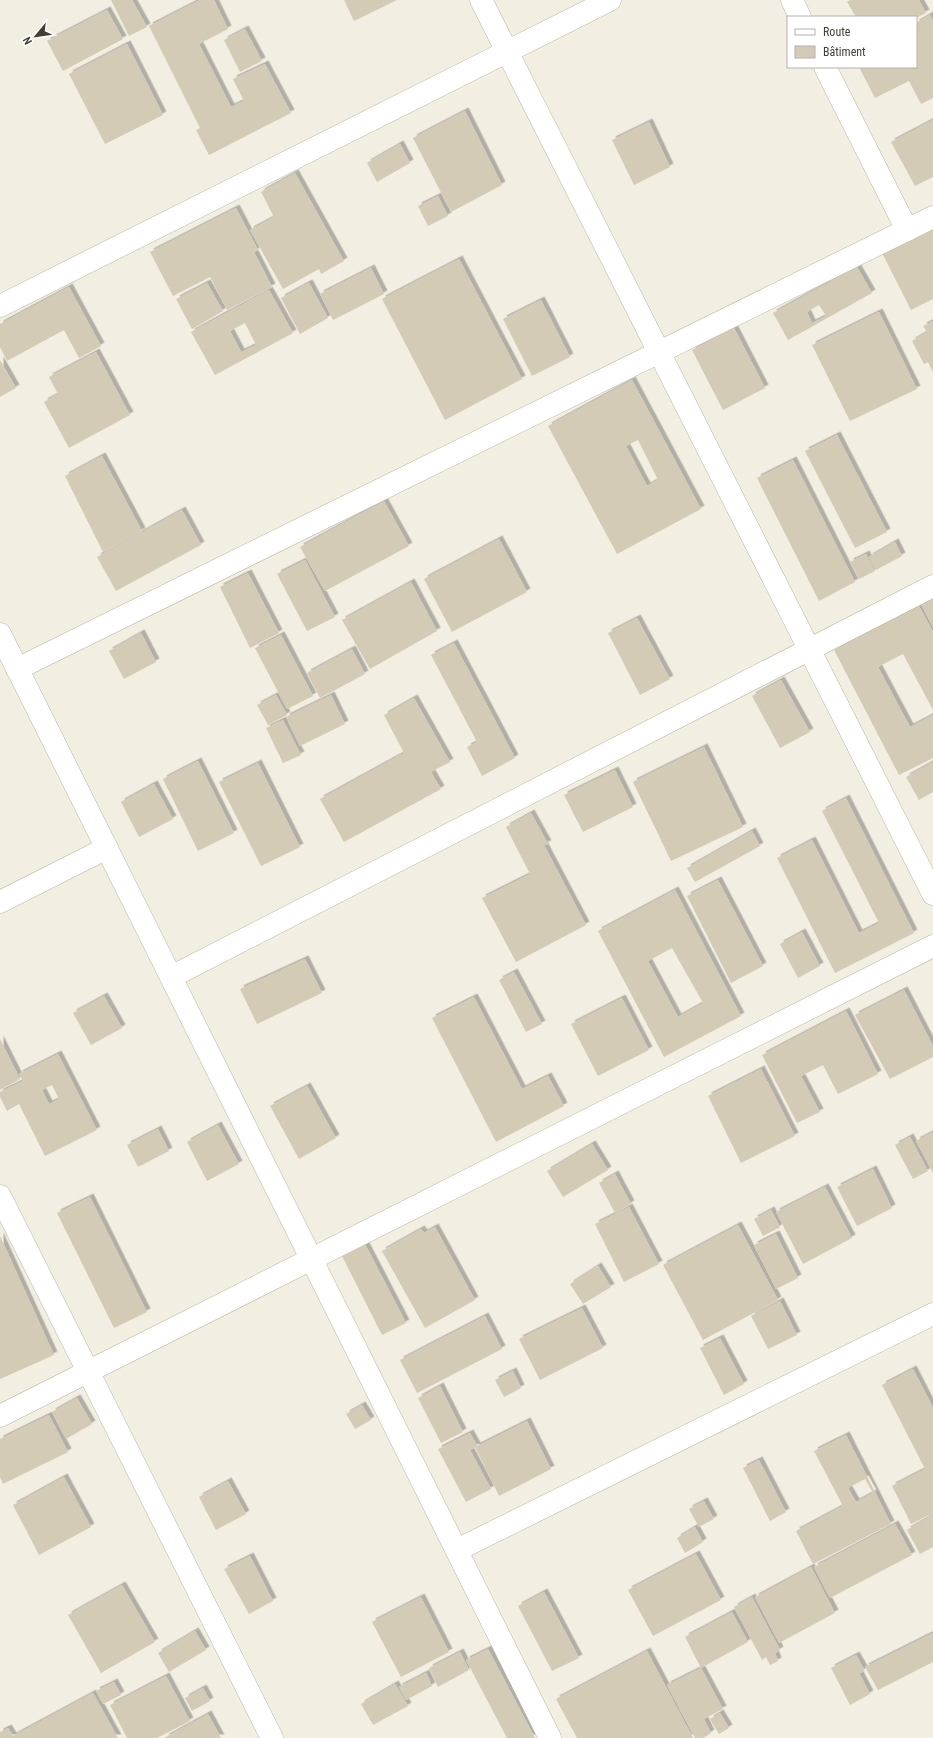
<svg xmlns="http://www.w3.org/2000/svg" width="933" height="1738" font-family="'Roboto Condensed',sans-serif">
	<defs>
		<filter id="shadow"><feDropShadow dx="3.5" dy="-3.5" stdDeviation="0" flood-color="#0004"/></filter>
	</defs>
	<rect width="100%" height="100%" fill="#f2eee1"/>
	<g fill="#d3cbb5" fill-rule="evenodd" filter="url(#shadow)">
		<path d="M111,0h21l15,27 -18,9z"/>
		<path d="M200,0h14l14,29 -29,15 32,63 13,-6 -11,-22 32,-15 26,49 -82,42 -13,-25 4,-2 -51,-102z"/>
		<path d="M344,0h53l-43,21z"/>
		<path d="M850,0h69l7,13 -10,5v-1h-60l-9,-15z"/>
		<path d="M107,10l16,29 -60,32 -16,-30z"/>
		<path d="M930,15l3,6v77l-12,6 -12,-23 -34,17 -16,-31h57v-44z"/>
		<path d="M245,29l17,32 -22,11 -16,-32z"/>
		<path d="M127,44l36,71 -58,29 -36,-70z"/>
		<path d="M465,111l37,74 -51,27 -38,-74z"/>
		<path d="M933,120v57l-18,9 -24,-44z"/>
		<path d="M649,122l21,45 -36,18 -22,-45z"/>
		<path d="M400,144l10,19 -33,19 -10,-19z"/>
		<path d="M295,173l49,88 -23,13 -2,-5 -36,20 -33,-59 24,-13 -13,-25z"/>
		<path d="M438,196l10,20 -20,10 -10,-20z"/>
		<path d="M236,208l22,42 -4,2 18,35 -45,23 -17,-33 -37,19 -23,-44z"/>
		<path d="M933,228v71l-22,11 -29,-57z"/>
		<path d="M459,259l63,120 -77,41 -63,-121z"/>
		<path d="M857,267l15,26 -84,47 -15,-27zM819,305l7,11 -14,7 -5,-11z"/>
		<path d="M371,268l13,26 -51,26 -13,-26z"/>
		<path d="M207,283l16,28 -31,18 -16,-30z"/>
		<path d="M309,283l19,35 -28,16 -19,-36z"/>
		<path d="M69,287l32,59 -22,12 -15,-28 -57,31 -7,-14v-23z"/>
		<path d="M269,290l24,43 -78,42 -24,-43zM245,323l11,22 -15,7 -11,-21z"/>
		<path d="M541,300l29,57 -38,19 -29,-57z"/>
		<path d="M879,312l38,77 -67,32 -38,-76z"/>
		<path d="M933,321v51l-5,-10 -4,2 -12,-23 15,-9 -4,-6z"/>
		<path d="M734,328l31,60 -42,22 -31,-60z"/>
		<path d="M96,352l34,63 -61,33 -25,-46 14,-8 -9,-17z"/>
		<path d="M0,360l16,28 -16,9z"/>
		<path d="M632,380l69,129 -84,45 -69,-128zM638,440l20,40 -11,6 -21,-40z"/>
		<path d="M837,435l50,97 -32,16 -50,-97z"/>
		<path d="M102,456l40,75 -39,21 -38,-76z"/>
		<path d="M793,460l62,122 -36,19 -62,-123z"/>
		<path d="M384,501l25,45 -84,45 -25,-44z"/>
		<path d="M182,510l19,35 -85,46 -19,-34z"/>
		<path d="M499,539l28,53 -75,40 -28,-53z"/>
		<path d="M895,542l7,14 -26,14 -7,-13z"/>
		<path d="M866,554l9,17 -16,8 -9,-17z"/>
		<path d="M305,560l30,57 -28,14 -30,-57z"/>
		<path d="M248,573l31,60 -29,15 -30,-61z"/>
		<path d="M411,582l26,49 -67,38 -28,-49z"/>
		<path d="M933,598v29l-12,-23z"/>
		<path d="M919,606l14,26v78l-30,-56 -25,13 32,60 23,-12v43l-34,17 -65,-125z"/>
		<path d="M637,618l33,61 -30,16 -32,-62z"/>
		<path d="M141,633l15,29 -32,17 -15,-28z"/>
		<path d="M281,635l32,61 -26,13 -32,-61z"/>
		<path d="M454,643l61,115 -33,18 -15,-29 10,-5 -46,-87z"/>
		<path d="M352,649l13,25 -45,24 -13,-25z"/>
		<path d="M781,680l29,52 -30,16 -28,-52z"/>
		<path d="M276,695l11,20 -19,10 -11,-20z"/>
		<path d="M331,695l14,29 -45,22 -14,-29z"/>
		<path d="M414,698l36,64 -19,10 10,17 -97,53 -24,-43 84,-46 -20,-38z"/>
		<path d="M283,720l18,35 -18,8 -17,-35z"/>
		<path d="M704,747l39,80 -72,34 -38,-79z"/>
		<path d="M198,761l36,72 -36,18 -35,-72z"/>
		<path d="M933,762v30l-14,8 -13,-23z"/>
		<path d="M258,763l42,84 -39,19 -42,-84z"/>
		<path d="M615,770l18,37 -50,25 -19,-37z"/>
		<path d="M154,784l19,35 -34,18 -18,-35z"/>
		<path d="M846,798l68,135 -79,40 -58,-115 35,-18 47,93 20,-10 -57,-112z"/>
		<path d="M531,813l17,31 -4,1 42,80 -70,37 -34,-64 48,-24 -24,-47z"/>
		<path d="M752,831l8,15 -65,36 -8,-14z"/>
		<path d="M718,880l45,86 -32,17 -44,-87z"/>
		<path d="M675,890l66,126 -77,41 -66,-126zM672,948l31,55 -25,14 -30,-56z"/>
		<path d="M802,932l18,34 -22,12 -18,-34z"/>
		<path d="M305,959l17,34 -65,31 -17,-35z"/>
		<path d="M514,972l28,52 -16,8 -27,-52z"/>
		<path d="M904,990l29,56v11l-43,22 -35,-64z"/>
		<path d="M104,996l18,32 -31,17 -18,-32z"/>
		<path d="M474,997l48,92 26,-13 16,30 -68,36 -64,-124z"/>
		<path d="M622,998l27,52 -51,26 -27,-52z"/>
		<path d="M846,1011l32,63 -40,20 -15,-29 -22,11 19,36 -23,11 -35,-68z"/>
		<path d="M0,1039l20,40 -20,11z"/>
		<path d="M58,1054l39,76 -52,26 -26,-52 -12,7 -7,-14v-5l23,-11 -4,-7zM52,1085l7,14 -10,5 -7,-14z"/>
		<path d="M761,1069l34,67 -54,27 -33,-67z"/>
		<path d="M307,1086l29,52 -37,21 -29,-53z"/>
		<path d="M218,1125l21,39 -32,17 -20,-39z"/>
		<path d="M158,1129l11,22 -31,16 -11,-22z"/>
		<path d="M933,1132v41l-17,-32z"/>
		<path d="M910,1137l18,34 -15,8 -18,-34z"/>
		<path d="M592,1144l16,26 -45,27 -16,-26z"/>
		<path d="M873,1169l19,39 -35,18 -20,-39z"/>
		<path d="M615,1174l16,30 -16,9 -16,-30z"/>
		<path d="M825,1187l27,51 -49,26 -27,-52z"/>
		<path d="M90,1197l57,115 -33,16 -57,-115z"/>
		<path d="M629,1207l30,57 -35,18 -29,-58z"/>
		<path d="M771,1210l9,17 -17,9 -9,-17z"/>
		<path d="M738,1225l40,75 -75,40 -40,-75z"/>
		<path d="M435,1227l40,73 -50,28 -43,-77 39,-22 3,4z"/>
		<path d="M776,1234l22,44 -22,11 -22,-44z"/>
		<path d="M0,1236l54,119 -54,24z"/>
		<path d="M365,1244l41,79 -24,12 -40,-79z"/>
		<path d="M598,1266l13,21 -28,17 -13,-20z"/>
		<path d="M780,1301l17,34 -29,14 -17,-33z"/>
		<path d="M582,1308l21,40 -63,32 -21,-41z"/>
		<path d="M485,1316l17,33 -85,44 -17,-33z"/>
		<path d="M720,1338l24,46 -20,11 -24,-47z"/>
		<path d="M913,1369l20,39v105l-22,11 -19,-38 33,-17 -43,-84z"/>
		<path d="M513,1371l8,17 -17,9 -9,-17z"/>
		<path d="M440,1386l23,46 -22,11 -23,-45z"/>
		<path d="M77,1398l15,26 -26,15 -14,-27z"/>
		<path d="M362,1405l9,15 -16,9 -9,-15z"/>
		<path d="M49,1415l19,37 -65,32 -3,-7v-38z"/>
		<path d="M527,1421l24,48 -52,27 -24,-49 -5,3 21,39 -25,13 -28,-53 32,-16 7,13z"/>
		<path d="M846,1435l45,89 -78,40 -17,-33 47,-25 -29,-55zM865,1479l8,14 -17,9 -8,-14z"/>
		<path d="M759,1460l27,52 -16,9 -27,-53z"/>
		<path d="M64,1477l27,50 -52,28 -26,-50z"/>
		<path d="M228,1481l18,33 -30,16 -17,-33z"/>
		<path d="M704,1501l10,18 -15,8 -10,-18z"/>
		<path d="M933,1515v32l-13,7 -13,-24z"/>
		<path d="M895,1524l17,31 -82,43 -16,-31z"/>
		<path d="M695,1527l8,15 -18,11 -8,-15z"/>
		<path d="M696,1554l25,46 -68,36 -25,-46z"/>
		<path d="M250,1556l23,45 -24,13 -25,-45z"/>
		<path d="M811,1567l24,46 -56,30 -24,-46z"/>
		<path d="M122,1585l33,57 -54,31 -33,-58z"/>
		<path d="M544,1592l35,66 -27,13 -34,-65z"/>
		<path d="M421,1597l28,55 -48,25 -29,-55z"/>
		<path d="M752,1597l28,53 -5,3 3,8 -8,4 -4,-8 -4,3 -28,-53z"/>
		<path d="M732,1612l16,30 -47,26 -16,-31z"/>
		<path d="M195,1631l11,19 -37,22 -11,-19z"/>
		<path d="M933,1633v29l-55,28 -13,-23z"/>
		<path d="M488,1649l47,89h-28l-41,-78z"/>
		<path d="M647,1651l46,87h-116l-21,-39z"/>
		<path d="M460,1652l9,18 -31,17 -9,-19z"/>
		<path d="M856,1655l9,16 -6,2 11,21 -20,11 -19,-37z"/>
		<path d="M701,1668l22,41 -19,10 7,14 -8,5h-8l-28,-53z"/>
		<path d="M426,1673l6,13 -26,14 -7,-13z"/>
		<path d="M166,1676l24,45 -33,17h-30l-17,-33z"/>
		<path d="M114,1682l7,13 -18,9 -7,-13z"/>
		<path d="M395,1684l13,22 -35,19 -12,-21z"/>
		<path d="M203,1688l7,13 -18,10 -7,-13z"/>
		<path d="M93,1693l25,45h-118v-6l8,-4 5,8z"/>
		<path d="M720,1713l9,15 -10,6 -9,-15z"/>
		<path d="M208,1714l13,24h-57z"/>
	</g>
	<g fill="none" stroke-linecap="round" stroke-linejoin="round">
		<g stroke="#bdb7a3" stroke-width="23">
			<g id="minor">
				<path d="M481,0l452,894"/>
				<path d="M792,0l8,17"/>
				<path d="M825,67l82,163"/>
				<path d="M0,306l610,-306"/>
				<path d="M0,634l550,1104"/>
				<path d="M17,669l916,-452"/>
				<path d="M0,902l107,-54"/>
				<path d="M171,977l762,-391"/>
				<path d="M0,1196l272,542"/>
				<path d="M0,1416l933,-470"/>
				<path d="M457,1550l476,-236"/>
			</g>
		</g>
		<use href="#minor" stroke="#fff" stroke-width="22"/>
	</g>
	<rect x="787" y="16" width="130" height="52" fill="#ffffff" stroke="#b4b2ad"/>
	<rect x="795" y="29" width="20" height="6" fill="#ffffff" stroke="#b4b2ad"/>
	<text x="823" y="36" font-size="12" fill="#433e31">Route</text>
	<rect x="795" y="46" width="20" height="12" fill="#d3cbb5" stroke="#b4b2ad"/>
	<text x="823" y="56" font-size="12" fill="#433e31">Bâtiment</text>
	<g transform="translate(36 36) rotate(241)" stroke="#ffffff" stroke-width="3" paint-order="stroke">
	<path d="M0-3L7 15L0 10L-7 15Z" fill="#433e31"/>
	<text y="-6" font-size="11" font-weight="bold" text-anchor="middle" fill="#433e31">N</text>
	</g>
</svg>
